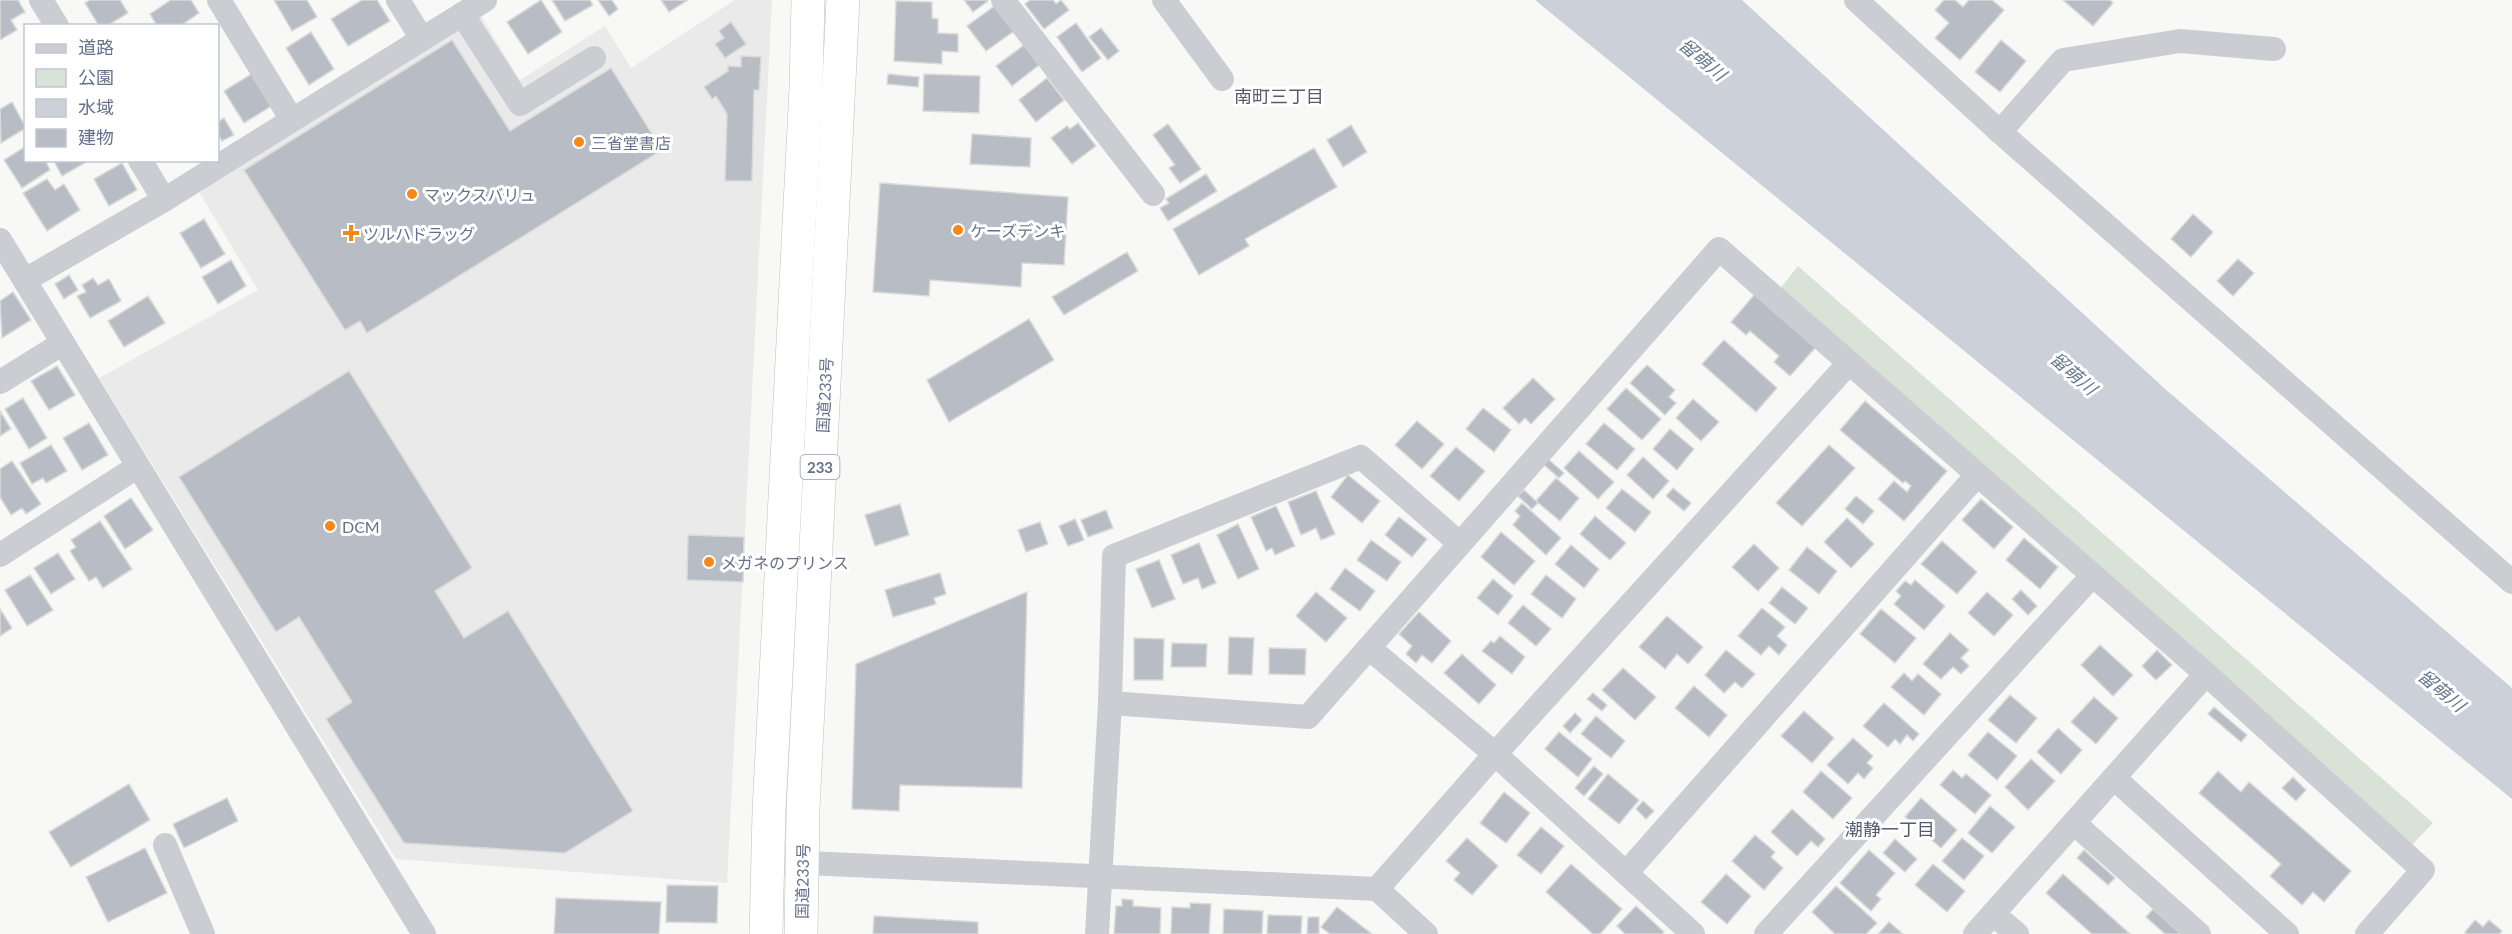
<svg xmlns="http://www.w3.org/2000/svg" width="2512" height="934" font-family="Lato,'Noto Sans JP',sans-serif">
	<rect width="100%" height="100%" fill="#f8f9f6"/>
	<path fill="#e9eae9" d="M735,0h37l-45,883 -331,-24 -297,-481 159,-88 -59,-98 282,-176 39,64 85,-54 26,42z"/>
	<path fill="#d8e2d7" d="M1798,266l635,557 -22,23 -632,-556z"/>
	<path fill="#ccd1d9" d="M1535,0h207l422,388 348,300v111z"/>
	<g fill="#b8bcc5" stroke="#dadbd8" stroke-width="1.5">
		<path d="M0,0h18l7,12 -14,8 6,10 -17,10z"/>
		<path d="M90,0h30l8,13 -21,13h-8l-14,-23z"/>
		<path d="M171,0h20l8,13 -19,13h-23l-7,-12z"/>
		<path d="M274,0h33l10,17 -25,14z"/>
		<path d="M362,0h15l13,21 -42,25 -17,-27z"/>
		<path d="M541,0l21,32 -34,22 -21,-32z"/>
		<path d="M552,0h38l3,5 -28,16z"/>
		<path d="M598,0h14l6,9 -9,7z"/>
		<path d="M661,0h27l-19,12z"/>
		<path d="M964,0h23l1,1 -15,11z"/>
		<path d="M1030,0h23l3,4 5,-4 8,10 -25,19 -19,-25z"/>
		<path d="M1944,0h11l8,7 6,-7h23l12,10 -44,50 -25,-22 14,-15 -14,-13z"/>
		<path d="M2063,0h47l3,3 -20,23z"/>
		<path d="M896,1l36,1v16l6,1v14l20,1v18l-16,-1v13l-48,-3z"/>
		<path d="M996,5l18,26 -28,20 -19,-25z"/>
		<path d="M731,22l15,22 -21,14 -10,-14 9,-6 -5,-7z"/>
		<path d="M1076,23l25,35 -19,14 -25,-35z"/>
		<path d="M1101,28l18,23 -11,9 -19,-23z"/>
		<path d="M311,32l23,37 -25,16 -23,-37z"/>
		<path d="M452,40l58,91 101,-63 51,82 -295,183 -7,-12 -15,9 -101,-160z"/>
		<path d="M2001,40l25,21 -26,31 -25,-20z"/>
		<path d="M1024,45l15,20 -27,21 -16,-20z"/>
		<path d="M741,56l20,1 -2,33h-5l-2,91h-27l2,-67 -11,-18 -4,3 -8,-12 24,-16v-5l13,1z"/>
		<path d="M253,73l20,32 -29,18 -20,-32z"/>
		<path d="M888,74l31,3 -1,10 -31,-3z"/>
		<path d="M924,74l56,2 -1,37 -56,-2z"/>
		<path d="M1047,78l17,22 -28,22 -17,-22z"/>
		<path d="M12,102l14,26 -25,15 -1,-34z"/>
		<path d="M224,118l10,17 -12,6 -4,-7v-12z"/>
		<path d="M1078,123l18,23 -24,18 -21,-26 16,-12 3,3z"/>
		<path d="M1168,124l33,45 -21,14 -11,-15 6,-3 -22,-30z"/>
		<path d="M1351,125l16,27 -24,15 -16,-27z"/>
		<path d="M972,134l59,4 -1,29 -60,-3z"/>
		<path d="M26,146v14h19l5,10 -28,18 -18,-28z"/>
		<path d="M1314,148l23,39 -92,52 4,7 -50,29 -26,-46z"/>
		<path d="M58,160h32l-28,16 -7,-13z"/>
		<path d="M122,163l15,27 -28,16 -15,-27z"/>
		<path d="M1206,174l11,17 -49,30 -8,-13 9,-5 -3,-4z"/>
		<path d="M47,179l8,11 9,-6 16,26 -33,21 -24,-38z"/>
		<path d="M880,183l188,14 -4,68 -42,-2 -1,24 -91,-7 -1,16 -56,-4z"/>
		<path d="M2193,214l20,18 -22,25 -20,-18z"/>
		<path d="M204,219l21,35 -24,14 -21,-35z"/>
		<path d="M1127,252l11,19 -74,44 -12,-18z"/>
		<path d="M2238,259l16,14 -21,23 -16,-15z"/>
		<path d="M231,260l15,26 -28,18 -16,-27z"/>
		<path d="M69,275l9,15 -14,9 -9,-15z"/>
		<path d="M93,278l5,7 11,-6 12,22 -31,17 -13,-22 9,-4 -4,-7z"/>
		<path d="M13,292l18,28 -29,18 -2,-37z"/>
		<path d="M1755,294l61,53 -26,29 -16,-14 5,-6 -29,-25 -4,4 -15,-13z"/>
		<path d="M148,296l17,27 -41,24 -16,-26z"/>
		<path d="M1029,319l25,41 -105,62 -22,-42z"/>
		<path d="M1724,340l53,48 -21,24 -54,-48z"/>
		<path d="M1647,365l28,25 -6,7 7,6 -11,12 -35,-32z"/>
		<path d="M57,366l18,29 -26,15 -18,-29z"/>
		<path d="M349,371l123,197 -37,23 29,47 44,-27 125,200 -68,42 -161,-10 -78,-124 26,-17 -53,-85 -23,15 -97,-155z"/>
		<path d="M1533,378l22,21 -24,25 -6,-6 -6,6 -16,-16z"/>
		<path d="M1626,388l35,31 -19,21 -35,-31z"/>
		<path d="M23,398l24,40 -18,11 -24,-40z"/>
		<path d="M1693,399l26,23 -18,19 -25,-23z"/>
		<path d="M1865,401l82,70 -43,50 -26,-22 16,-18 13,11 4,-6 -6,-5 -2,2 -63,-53z"/>
		<path d="M1483,408l28,22 -17,22 -28,-23z"/>
		<path d="M0,411l11,18 -11,7z"/>
		<path d="M1417,421l27,23 -22,25 -27,-24z"/>
		<path d="M89,423l19,32 -26,15 -19,-32z"/>
		<path d="M1604,423l31,26 -18,21 -31,-26z"/>
		<path d="M1670,429l24,20 -17,21 -24,-21z"/>
		<path d="M51,445l16,26 -21,12 -3,-5 -11,6 -12,-21z"/>
		<path d="M1829,445l26,23 -53,58 -26,-23z"/>
		<path d="M1456,447l29,24 -26,30 -29,-25z"/>
		<path d="M1579,451l35,31 -16,17 -34,-31z"/>
		<path d="M1643,457l26,24 -16,18 -26,-24z"/>
		<path d="M1548,459l16,14 -5,5 -16,-14z"/>
		<path d="M12,461l29,43 -15,10 -4,-6 -11,7 -11,-18v-28z"/>
		<path d="M1348,475l32,26 -18,22 -31,-26z"/>
		<path d="M1556,478l23,20 -19,23 -24,-20z"/>
		<path d="M1673,488l18,15 -7,8 -18,-15z"/>
		<path d="M1622,489l29,23 -16,20 -29,-24z"/>
		<path d="M1524,490l14,13 -6,6 -14,-13z"/>
		<path d="M1316,491l19,43 -14,6 -5,-12 -15,7 -13,-33z"/>
		<path d="M1856,496l18,15 -11,13 -18,-15z"/>
		<path d="M131,498l22,32 -28,19 -21,-33z"/>
		<path d="M1981,499l32,28 -19,22 -32,-29z"/>
		<path d="M1522,503l39,35 -15,17 -33,-30 7,-9 -5,-5z"/>
		<path d="M900,504l9,31 -34,11 -10,-31z"/>
		<path d="M1276,506l19,40 -20,9 -3,-7 -6,3 -15,-34z"/>
		<path d="M1106,510l7,18 -25,9 -7,-17z"/>
		<path d="M1595,516l31,27 -16,17 -30,-26z"/>
		<path d="M1399,517l28,22 -15,18 -27,-22z"/>
		<path d="M1847,518l27,26 -23,24 -27,-26z"/>
		<path d="M1075,519l9,21 -16,6 -9,-20z"/>
		<path d="M100,521l32,48 -29,19 -7,-11 -7,4 -19,-30 6,-4 -5,-7z"/>
		<path d="M1040,522l8,22 -22,8 -8,-22z"/>
		<path d="M1238,524l21,45 -21,10 -21,-44z"/>
		<path d="M1501,532l34,29 -21,24 -33,-28z"/>
		<path d="M688,535l56,2 -1,45 -56,-2z"/>
		<path d="M2024,538l34,29 -18,22 -34,-29z"/>
		<path d="M1371,540l30,22 -14,19 -30,-21z"/>
		<path d="M1942,541l35,31 -20,22 -36,-30z"/>
		<path d="M1199,543l17,40 -14,6 -4,-11 -15,6 -12,-29z"/>
		<path d="M1754,544l25,24 -21,23 -26,-24z"/>
		<path d="M1571,545l28,24 -15,19 -29,-24z"/>
		<path d="M1807,547l30,24 -18,23 -30,-24z"/>
		<path d="M58,553l17,26 -24,15 -17,-26z"/>
		<path d="M1159,560l16,39 -23,9 -16,-39z"/>
		<path d="M1345,568l30,23 -15,20 -30,-22z"/>
		<path d="M940,573l6,21 -12,4 2,6 -43,13 -8,-27z"/>
		<path d="M30,575l23,35 -26,16 -22,-36z"/>
		<path d="M1546,575l30,24 -14,19 -31,-24z"/>
		<path d="M1493,579l20,17 -15,19 -21,-17z"/>
		<path d="M1915,580l30,26 -21,24 -30,-26 7,-8 -5,-5 9,-10 6,4z"/>
		<path d="M1782,587l26,21 -13,16 -26,-21z"/>
		<path d="M2021,590l16,16 -9,9 -16,-16z"/>
		<path d="M1027,592l-5,196 -122,-3 -1,26 -47,-2 4,-145z"/>
		<path d="M1316,592l31,26 -21,24 -30,-26z"/>
		<path d="M1987,592l26,23 -19,21 -26,-23z"/>
		<path d="M1523,605l28,24 -15,17 -28,-23z"/>
		<path d="M1762,608l23,19 -8,9 10,9 -8,10 -10,-9 -8,9 -23,-19z"/>
		<path d="M0,609l12,19 -12,8z"/>
		<path d="M1881,609l35,29 -21,25 -35,-29z"/>
		<path d="M1419,612l32,29 -19,22 -10,-8 -6,8 -10,-9 6,-8 -13,-12z"/>
		<path d="M1667,616l36,31 -15,17 -11,-10 -12,15 -26,-22z"/>
		<path d="M1950,633l19,17 -8,8 8,8 -8,8 -8,-7 -12,12 -18,-15z"/>
		<path d="M1500,636l25,21 -13,17 -30,-23 9,-10 3,2z"/>
		<path d="M1229,637l25,1 -2,37 -24,-1z"/>
		<path d="M1134,638l30,1 -1,41h-29z"/>
		<path d="M1172,643l35,1 -1,23h-35z"/>
		<path d="M2100,645l33,30 -20,21 -32,-31z"/>
		<path d="M1269,648l37,1 -1,26 -36,-1z"/>
		<path d="M1726,650l29,24 -13,14 -7,-6 -11,11 -19,-18z"/>
		<path d="M2157,650l15,15 -16,15 -14,-14z"/>
		<path d="M1462,654l34,31 -17,19 -35,-31z"/>
		<path d="M1623,668l33,29 -21,23 -33,-30z"/>
		<path d="M1904,673l8,8 6,-7 23,20 -17,21 -33,-28z"/>
		<path d="M1694,686l33,29 -18,22 -34,-29z"/>
		<path d="M1593,693l14,12 -5,6 -15,-12z"/>
		<path d="M2010,695l27,23 -21,25 -28,-23z"/>
		<path d="M2094,697l24,21 -22,26 -25,-22z"/>
		<path d="M1884,703l35,31 -6,7 -6,-6 -7,9 -5,-5 -7,8 -25,-21z"/>
		<path d="M2214,707l33,28 -6,7 -33,-28z"/>
		<path d="M1804,711l30,27 -22,25 -31,-27z"/>
		<path d="M1575,713l7,7 -12,13 -7,-7z"/>
		<path d="M1596,716l29,25 -14,17 -30,-24z"/>
		<path d="M2058,728l24,22 -21,24 -24,-22z"/>
		<path d="M1559,732l33,27 -14,18 -33,-28z"/>
		<path d="M1988,732l29,24 -20,24 -29,-25z"/>
		<path d="M1853,738l20,18 -6,7 6,5 -9,11 -6,-6 -10,11 -21,-19z"/>
		<path d="M2031,759l24,22 -27,29 -23,-23z"/>
		<path d="M1594,766l9,8 -19,22 -9,-8z"/>
		<path d="M1953,770l9,8 4,-4 25,21 -16,19 -35,-29z"/>
		<path d="M1821,771l31,27 -19,21 -30,-27z"/>
		<path d="M2218,771l23,21 8,-10 102,89 -27,31 -11,-10 -11,13 -32,-29 11,-12 -82,-71z"/>
		<path d="M1608,774l31,26 -20,24 -31,-25z"/>
		<path d="M2293,777l13,13 -10,11 -14,-13z"/>
		<path d="M129,784l21,36 -79,47 -22,-35z"/>
		<path d="M1504,792l26,21 -24,30 -26,-20z"/>
		<path d="M227,798l11,23 -54,27 -11,-24z"/>
		<path d="M1921,798l36,32 -16,18 -36,-31z"/>
		<path d="M1643,801l11,10 -8,8 -10,-10z"/>
		<path d="M1990,806l25,21 -23,26 -24,-20z"/>
		<path d="M1792,809l33,30 -7,8 -7,-6 -14,15 -26,-24z"/>
		<path d="M1541,827l23,19 -23,28 -24,-19z"/>
		<path d="M1755,835l20,17 -4,5 12,11 -19,22 -32,-29z"/>
		<path d="M1467,838l31,28 -26,29 -18,-15 6,-7 -14,-12z"/>
		<path d="M1962,838l22,18 -20,24 -22,-19z"/>
		<path d="M1895,839l22,20 -12,13 -22,-19z"/>
		<path d="M145,848l22,45 -59,29 -22,-45z"/>
		<path d="M1869,850l26,23 -19,22 5,4 -10,12 -31,-28z"/>
		<path d="M2084,850l31,28 -7,7 -31,-27z"/>
		<path d="M1571,864l51,45 -22,25h-7l-47,-42z"/>
		<path d="M1933,864l32,27 -18,21 -32,-27z"/>
		<path d="M1726,874l25,22 -24,28 -26,-22z"/>
		<path d="M2063,874l67,60h-38l-46,-41z"/>
		<path d="M667,885l51,1 -1,37 -51,-1z"/>
		<path d="M1836,886l41,37 -11,11h-31l-23,-22z"/>
		<path d="M556,898l105,4 -2,32h-105z"/>
		<path d="M1122,899l11,1v6l28,2 -1,26h-46l2,-28h6z"/>
		<path d="M1190,903l21,1 -2,30h-38l1,-27 18,1z"/>
		<path d="M1636,906l28,26 -2,2h-37l-8,-8z"/>
		<path d="M1337,907l35,27h-42l-9,-7z"/>
		<path d="M1224,909l39,2 -1,23h-39z"/>
		<path d="M2153,909l28,25h-16l-19,-17z"/>
		<path d="M1268,915l34,1 -1,18h-34z"/>
		<path d="M874,916l104,6v12h-105z"/>
		<path d="M1308,917h11v17h-12z"/>
		<path d="M2475,920l8,7 6,-7 13,11 -3,3h-33l-1,-2z"/>
		<path d="M1889,922l14,12h-25z"/>
	</g>
	<g fill="none" stroke-linecap="round" stroke-linejoin="round">
		<g stroke="#bdbfc3" stroke-width="34">
			<g id="highway">
				<path d="M766,934l3,-123 37,-723 2,-88"/>
				<path d="M801,934l2,-125 40,-809"/>
			</g>
		</g>
		<g stroke="#cccdd2" stroke-width="24">
			<path d="M41,0l16,26"/>
			<path d="M219,0l73,120"/>
			<path d="M398,0l24,39"/>
			<path d="M1003,0l150,194"/>
			<path d="M1164,0l58,79"/>
			<path d="M1856,0l144,132 512,450"/>
			<path d="M462,14l58,90 74,-46"/>
			<path d="M2000,132l63,-72 117,-19 94,8"/>
			<path d="M140,160l24,40"/>
			<path d="M0,240l424,694"/>
			<path d="M25,280l139,-80 321,-200"/>
			<path d="M0,382l63,-39"/>
			<path d="M0,555l137,-88"/>
			<path d="M1369,648l126,106 198,180"/>
			<path d="M1110,703l198,14 411,-468 487,425 217,196 -56,64"/>
			<path d="M2114,778l173,156"/>
			<path d="M2074,823l125,111"/>
			<path d="M165,845l38,89"/>
			<path d="M785,862l592,27 49,45"/>
			<path d="M1627,872l350,-397"/>
			<path d="M1377,889l118,-135 354,-391"/>
			<path d="M1993,914l24,20"/>
			<path d="M1097,934l13,-231 4,-147 247,-99 98,86"/>
			<path d="M1766,934l326,-358"/>
			<path d="M1975,934l231,-260"/>
		</g>
		<use href="#highway" stroke="#fff" stroke-width="33"/>
	</g>
	<g fill="#f68819" stroke="#fff" stroke-width="2">
		<circle cx="579" cy="142" r="6"/>
		<circle cx="412" cy="194" r="6"/>
		<circle cx="958" cy="230" r="6"/>
		<path d="M348 224h6v6h6v6h-6v6h-6v-6h-6v-6h6z"/>
		<circle cx="330" cy="526" r="6"/>
		<circle cx="709" cy="562" r="6"/>
	</g>
	<g text-anchor="middle" dominant-baseline="central" stroke-width="6" stroke-linejoin="round" paint-order="stroke">
		<rect fill="#fff" stroke="#939bae" stroke-width="1.5" x="800.5" y="455" width="39" height="24" rx="4.5"/>
		<g font-size="15" font-weight="bold" fill="#65708b">
			<text x="820" y="467">233</text>
		</g>
		<g font-size="16" fill="#65708b" stroke="#fff" text-anchor="start">
			<text x="591" y="142">三省堂書店</text>
			<text x="424" y="194">マックスバリュ</text>
			<text x="970" y="230">ケーズデンキ</text>
			<text x="363" y="233">ツルハドラッグ</text>
			<text x="342" y="526">DCM</text>
			<text x="721" y="562">メガネのプリンス</text>
		</g>
		<g font-size="16" fill="#65708b" stroke="#fff">
			<text transform="translate(824 395) rotate(-87)">国道233号</text>
			<text transform="translate(802 881) rotate(-89)">国道233号</text>
		</g>
		<g font-size="18" font-style="italic" fill="#66788d" stroke="#fff">
			<text transform="translate(1703 59) rotate(40)">留萌川</text>
			<text transform="translate(2074 373) rotate(41)">留萌川</text>
			<text transform="translate(2442 690) rotate(40)">留萌川</text>
		</g>
		<g font-size="18" fill="#545b6f" stroke="#fff">
			<text x="1279" y="96">南町三丁目</text>
			<text x="1890" y="829">潮静一丁目</text>
		</g>
	</g>
	<rect x="24" y="24" width="195" height="138" fill="#ffffff" stroke="#c1c6d1" stroke-width="1.5"/>
	<rect x="36" y="44" width="30" height="9" fill="#cccdd2" stroke="#c1c6d1" stroke-width="1.5"/>
	<text x="78" y="54" font-size="18" fill="#65708b">道路</text>
	<rect x="36" y="69" width="30" height="18" fill="#d8e2d7" stroke="#c1c6d1" stroke-width="1.5"/>
	<text x="78" y="84" font-size="18" fill="#65708b">公園</text>
	<rect x="36" y="99" width="30" height="18" fill="#ccd1d9" stroke="#c1c6d1" stroke-width="1.5"/>
	<text x="78" y="114" font-size="18" fill="#65708b">水域</text>
	<rect x="36" y="129" width="30" height="18" fill="#b8bcc5" stroke="#c1c6d1" stroke-width="1.5"/>
	<text x="78" y="144" font-size="18" fill="#65708b">建物</text>
</svg>
